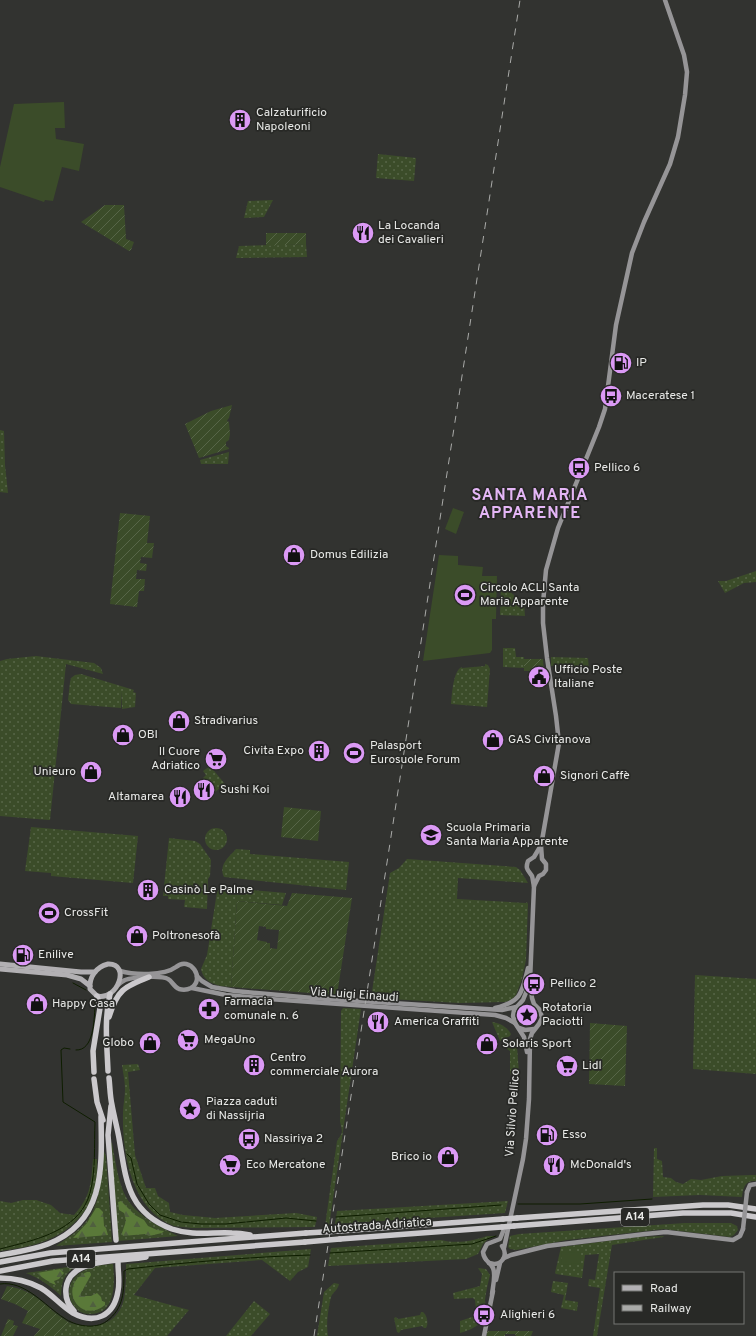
<svg xmlns="http://www.w3.org/2000/svg" width="756" height="1336" font-family="Overpass,sans-serif">
	<defs>
		<pattern id="grass-dots" width="8" height="8" patternUnits="userSpaceOnUse"><rect width="8" height="8" fill="#3b4c29"/><path d="M2 2h.1M6 6h.1" fill="none" stroke="#576648" stroke-width="1.8" stroke-linecap="round"/></pattern>
		<pattern id="forest-firs" width="22" height="20" patternUnits="userSpaceOnUse"><rect width="22" height="20" fill="#5a7939"/><path d="M5 1l3.5 6h-7zM16 11l3.5 6h-7z" fill="#50603f"/></pattern>
		<pattern id="garden-furrows" width="10" height="10" patternUnits="userSpaceOnUse"><rect width="10" height="10" fill="#3b4c29"/><path d="M-1 1l2-2M0 10L10 0M9 11l2-2" fill="none" stroke="#576648"/></pattern>
	</defs>
	<rect width="100%" height="100%" fill="#323330"/>
	<g fill="url(#grass-dots)">
		<path d="M378,154l38,4 -2,23 -38,-3z"/>
		<path d="M273,200l-9,17 -20,1 4,-17z"/>
		<path d="M306,244l1,13 -71,1 3,-12z"/>
		<path d="M0,430l4,1 1,34 3,28 -8,-1z"/>
		<path d="M229,452l-1,12h-27l-1,-4z"/>
		<path d="M756,571v11l-12,1 -19,10 -7,-12h8z"/>
		<path d="M501,584l23,20 1,12 -25,-1z"/>
		<path d="M503,648h12l1,9h8v11l-21,-1z"/>
		<path d="M36,656l58,7 7,5 2,6 -37,-10 -16,156h-1l-49,-4v-155l7,-2z"/>
		<path d="M551,657l37,1 1,13 -16,3 -4,-8 -5,-2 -13,2z"/>
		<path d="M485,664l3,1 2,4 -3,38 -36,-3c1,-9 2,-34 11,-37v1l23,-2z"/>
		<path d="M81,674l53,16 -1,2 3,1 -1,14 -13,2v-18l-1,17 -50,-4 -3,-4 2,-18 1,-4 4,-3z"/>
		<path d="M210,766l15,18 -11,9 -5,-1 -4,-4 3,-2 -5,-8 3,-3 -3,-4z"/>
		<path d="M31,827l107,9 -5,47 -82,-7v-3l-26,-2z"/>
		<circle cx="216" cy="839" r="11"/>
		<path d="M169,838l26,3 5,3 11,16 -1,16 -2,3 -1,30 -23,-2 1,-7 -17,-1v-3h-5z"/>
		<path d="M236,849l14,1v4l99,8 -3,28 -122,-13c-6,-12 5,-20 12,-28z"/>
		<path d="M407,859l109,8 4,3 8,13 -70,-5 -1,21 69,4 1,-1 1,2 -2,56 -4,19 -6,16 -5,5 -6,2 -46,1 -88,-5 19,-125 9,-5z"/>
		<path d="M230,888l56,5 -4,12 -45,-4 -6,86c-13,-1 -27,-3 -30,-18l6,-14 10,-63 3,-3z"/>
		<path d="M695,975l61,4v95l-63,-5z"/>
		<path d="M343,1008l18,1 -32,217h-4l12,-85c7,-10 5,-9 3,-20l1,-110z"/>
		<path d="M492,1022c8,1 15,5 19,12l-1,2 -10,5z"/>
		<path d="M510,1040l5,1 2,5 2,28 -2,2 -5,-1 -2,-2v-22l-3,-2v-6l1,-2z"/>
		<path d="M138,1064l2,6 -12,2 7,83 11,33h9l3,8 11,7 1,9 13,3 32,3 81,-5 21,4 -2,10 -123,1c-6,-1 -13,-1 -18,-2 -43,-16 -52,-73 -51,-113 0,-8 2,-16 2,-24 0,-8 -2,-16 -3,-24z"/>
		<path d="M110,1142l2,1c4,19 6,44 18,60 11,15 32,25 48,33l-60,5z"/>
		<path d="M654,1148h3v11l5,2 1,16 8,1 5,4 7,2 8,-5 10,1 21,-4 30,-1h4v6c-11,-1 -13,7 -14,16l-42,-2 -47,2z"/>
		<path d="M103,1149l3,7 6,86 -56,4c10,-7 21,-14 29,-23 17,-19 16,-50 18,-74z"/>
		<path d="M93,1159h4c0,8 0,17 -1,24 -5,29 -27,50 -54,59 -13,5 -28,7 -42,9v-50l11,2 12,-3h13l15,5 9,8 14,2c17,-19 17,-31 19,-56z"/>
		<path d="M508,1201l-3,12 -170,11 2,-13z"/>
		<path d="M685,1223h46l6,3 1,4 -4,5 -4,2 -66,-8 -97,11 -51,10 -6,-1 -2,-2 2,-11 9,-2z"/>
		<path d="M487,1236h9l-8,3 -5,5 -5,10 -12,5 -138,7 3,-18 110,-8c14,4 33,1 46,-4z"/>
		<path d="M664,1236l-1,1 -51,8 -15,91h-4l7,-48 -12,-2 1,-7 6,1 4,-26 -14,1 -3,23 -26,-4 -1,-1 6,-26 77,-10z"/>
		<path d="M311,1249l-3,18 -10,5 -8,9 -28,-21 -107,8 -21,27 55,15 -22,26h-108l11,-13c27,8 52,1 55,-31 1,-9 1,-19 1,-28z"/>
		<path d="M113,1264c2,18 3,50 -22,50 -5,0 -11,-1 -14,-5 -5,-4 -8,-11 -8,-16 0,-23 27,-28 44,-29z"/>
		<path d="M75,1266c-12,11 -13,14 -14,30 -10,-10 -22,-18 -35,-23z"/>
		<path d="M478,1268l8,1 4,6c-2,8 -4,16 -5,25 0,3 1,6 0,9 -1,15 -11,20 -25,24v-12l15,-5 1,-6 -1,-10 -2,-2 -19,1 -1,-6 27,-7 2,-12z"/>
		<path d="M553,1281l15,2 -3,17 13,2 -1,9 -16,-3 3,-13 -13,-3z"/>
		<path d="M334,1283l5,1c-1,6 -6,8 -8,13 -3,12 -5,27 -3,39h-11l7,-44z"/>
		<path d="M254,1301l16,13 -19,22h-25z"/>
		<path d="M421,1312h2c4,3 6,12 3,16h-2l-2,-2 -21,4 -2,3 -2,-1 -3,-14 2,-1 2,2 22,-4z"/>
	</g>
	<g fill="url(#forest-firs)">
		<path d="M121,1201l14,14 9,5 4,6 9,4 7,1 -2,2 -13,3 -4,-2 -22,2 -1,-3 4,-12 -2,-8 -5,-3 -1,-8z"/>
		<path d="M96,1208h3l4,4 1,14 2,2 2,7 -35,3 14,-15z"/>
		<path d="M60,1269l4,4 -5,6 -5,2 2,4c-4,-1 -17,-9 -19,-12z"/>
		<path d="M87,1272h3l1,3 -10,18v3h10l6,-3 4,4 1,4 3,1v3c-27,21 -48,-21 -18,-33z"/>
	</g>
	<g fill="url(#garden-furrows)" fill-rule="evenodd">
		<path d="M105,205h19l2,34 8,3 -3,8 -2,1 -48,-29z"/>
		<path d="M266,233h40v11l-40,2z"/>
		<path d="M232,405l-3,13 -1,1 -1,2 2,1 1,12 -1,6 -3,2v4l3,2v1l-30,9 -14,-34 26,-13z"/>
		<path d="M120,513l30,3 -3,27h7l-2,15 -11,-1 -1,6 7,1 -1,7 -9,-1 -1,9h9l-1,12h-5l-2,16 -27,-3z"/>
		<path d="M524,659h19l1,12h-20z"/>
		<path d="M284,807l37,4 -3,30 -37,-4z"/>
		<path d="M292,893l60,5 -15,97 -106,-8 6,-86 50,5zM259,926l7,1v2l13,1 -2,19 -7,-1v-5h-3v-1l-10,-2z"/>
		<path d="M590,1023l37,3 -2,60 -36,-2z"/>
		<path d="M7,1286c30,4 39,23 63,37l-11,13h-25l6,-7 -18,-6 6,-12 -13,-7 -14,-5z"/>
		<path d="M8,1319l6,2 -1,4 5,1 -5,10h-12z"/>
		<path d="M489,1331h44l-2,5h-15l-1,-2h-10v2h-18v-4z"/>
	</g>
	<g fill="#3b4c29">
		<path d="M64,102l1,26h-10l1,11 28,5 -5,27 -17,-4 -9,34 -8,-1 -1,2 -44,-15v-20l14,-63z"/>
		<path d="M453,508l11,4 -8,22 -11,-5z"/>
		<path d="M439,555l19,1v9l25,2 -1,9h15l-1,43h-4v31l-2,3 -67,8z"/>
		<path d="M580,1252l1,11 -19,2 -1,-12z"/>
	</g>
	<g fill="none" stroke-linecap="round" stroke-linejoin="round">
		<g stroke="#0e1d00" stroke-width="1">
			<path d="M73,983l13,7"/>
			<path d="M76,1050c18,1 18,-30 19,-43v-4l-3,-5"/>
			<path d="M127,1154l4,4 6,26 12,20 11,11 21,7 20,2h25l60,-6 30,3"/>
			<path d="M518,1204h62l72,-5"/>
			<path d="M336,1217l165,-12"/>
			<path d="M0,1249c34,-9 79,-17 90,-56 6,-23 4,-48 5,-71l-32,-20 -2,-52 3,-2 6,1"/>
			<path d="M330,1253l142,-9 24,-8"/>
			<path d="M0,1284c25,-4 45,22 64,34 11,8 31,12 43,3 17,-13 17,-30 17,-50l4,-2c61,-7 121,-12 182,-14"/>
		</g>
		<g stroke="#969597" stroke-width="4.5">
			<path d="M534,886l5,-10 4,-2 3,-4v-6l-4,-5 -1,-13 18,-103 -3,-27 -9,-58 -4,-35v-20l3,-33 12,-42 41,-101 6,-18 11,-84 16,-72 12,-31 26,-58 8,-27 7,-42 2,-23 -3,-17 -19,-55"/>
			<path d="M197,976l5,5 10,6 23,4 78,7 189,12 14,-3"/>
			<path d="M118,985c2,-2 5,-4 7,-5 8,-3 37,-5 43,-1 4,2 6,8 11,10 4,1 8,1 12,-1 15,-9 -1,-33 -15,-21 -12,9 -42,8 -56,4"/>
			<path d="M192,988l34,7 43,4 226,16 11,3 9,5"/>
			<path d="M495,1008c27,-6 27,-16 33,-40"/>
			<path d="M519,1028l6,2 9,-1"/>
			<path d="M527,1052l-3,-15 -9,-14 -2,-7 1,-6 9,-10 6,-15"/>
			<path d="M747,1192l3,-7 6,-1"/>
			<path d="M504,1248l19,-89 3,-20 3,-40 1,-60 2,-6 7,-9 3,-6 -2,-8 -6,-6 -2,-6 -2,-17 4,-95c-1,-3 -1,-7 -2,-10 -4,-6 -7,-7 -4,-15l6,-4 6,-10"/>
			<path d="M504,1258l7,-3 36,-9 98,-12 21,-2 67,8 7,-4 3,-7"/>
			<path d="M489,1263c12,4 20,-7 13,-17"/>
			<path d="M496,1280l4,-17"/>
			<path d="M492,1294c1,-8 4,-19 1,-26 -3,-7 -9,-6 -10,-16l4,-8 13,-5 4,-10"/>
			<path d="M484,1336l9,-45"/>
		</g>
		<g stroke="#b2b0b3" stroke-width="5">
			<path d="M0,964l81,8h14"/>
			<path d="M108,964c23,-1 10,37 -11,32l-7,-7c-1,-12 6,-22 18,-25z"/>
			<path d="M0,969l67,6 14,4 9,7"/>
		</g>
		<g stroke="#cbc9cc" stroke-width="5.5">
			<path d="M109,1017c8,-27 15,-30 40,-40"/>
			<path d="M108,1071c-1,-25 -4,-52 2,-77"/>
			<path d="M94,1072l-1,-21 7,-43 -3,-12"/>
			<path d="M109,1078c1,9 1,19 3,27 2,11 5,22 7,33 7,41 8,74 53,91 20,7 40,3 60,4 6,0 13,1 18,2"/>
			<path d="M94,1079l3,23 6,18"/>
			<path d="M111,1106l-3,29 8,105"/>
			<path d="M517,1218l186,-13h25l28,4"/>
			<path d="M514,1226l169,-13h48l25,4"/>
			<path d="M340,1231l163,-12"/>
			<path d="M340,1239l162,-12"/>
			<path d="M0,1255c16,-3 33,-5 48,-11 57,-22 54,-76 53,-127"/>
			<path d="M0,1262l50,-9 49,-4 207,-16"/>
			<path d="M0,1271l53,-10 252,-19"/>
			<path d="M0,1278c15,0 28,3 41,10 12,7 20,18 32,25 22,12 41,3 45,-22 2,-9 0,-19 0,-28"/>
			<path d="M74,1311c-6,-6 -9,-14 -8,-23 4,-32 57,-26 80,-31"/>
		</g>
		<path stroke="#aaaba9" stroke-width="1" stroke-dasharray="7 7" stroke-linecap="butt" d="M314,1336l206,-1336"/>
		<path stroke="#969597" stroke-width="4.5" d="M743,1229l4,-37"/>
		<g stroke="#cbc9cc" stroke-width="5.5">
			<path d="M503,1219l14,-1"/>
			<path d="M502,1227l12,-1"/>
			<path d="M306,1233l34,-2"/>
			<path d="M305,1242l35,-3"/>
		</g>
	</g>
	<defs>
		<g id="building-disc" transform="scale(1.15)"><circle r="9.5" fill="#db99f5" stroke="#282926"/><path d="M-4-6H4V6H1V3H-1V6H-4ZM-2.5-4.3h1.7v1.8h-1.7ZM.8-4.3h1.7v1.8H.8ZM-2.5-1h1.7V.8h-1.7ZM.8-1h1.7V.8H.8Z" fill="#111"/></g>
		<g id="restaurant-disc" transform="scale(1.15)"><circle r="9.5" fill="#db99f5" stroke="#282926"/><path d="M-5-6h1v4h1v-4h1v4h1v-4h1v5L-1.5 .5V6h-2V.5L-5-1ZM5-6V6H3V1.5H1.5Q1.5-4 5-6Z" fill="#111"/></g>
		<g id="fuel-disc" transform="scale(1.15)"><circle r="9.5" fill="#db99f5" stroke="#282926"/><path d="M-5.5-6h7V0h2V4h1.3V-2.5L3-4.5l.8-.8L6-3V5H2.5V1h-1V6h-7ZM-4.2-4.7v3.2H.2V-4.7Z" fill="#111"/></g>
		<g id="bus-disc" transform="scale(1.15)"><circle r="9.5" fill="#db99f5" stroke="#282926"/><path d="M-5-6H5V4H4V6H2V4H-2V6H-4V4H-5ZM-3.5-4V0h7V-4ZM-3.5 1.2v1.5H-2V1.2ZM2 1.2v1.5H3.5V1.2Z" fill="#111"/></g>
		<g id="shop-disc" transform="scale(1.15)"><circle r="9.5" fill="#db99f5" stroke="#282926"/><path d="M-5-2.5h2.3a2.7 3.5 0 0 1 5.4 0H5L5.5 6h-11ZM-1.5-2.5h3a1.5 2.3 0 0 0-3 0Z" fill="#111"/></g>
		<g id="stadium-disc" transform="scale(1.15)"><circle r="9.5" fill="#db99f5" stroke="#282926"/><path d="M0-5a6.5 5 0 1 0 0 10a6.5 5 0 1 0 0-10ZM-3.5-1.8h7v3.6h-7Z" fill="#111"/></g>
		<g id="civic-disc" transform="scale(1.15)"><circle r="9.5" fill="#db99f5" stroke="#282926"/><path d="M-.6-6.5H3V-4.5H.6V-3L4-1V1h2V6H-6V1h2V-1L-.6-3ZM-1.2 2.5V6h2.4V2.5Z" fill="#111"/></g>
		<g id="supermarket-disc" transform="scale(1.15)"><circle r="9.5" fill="#db99f5" stroke="#282926"/><path d="M-6-5.5h2.5l.6 2H6L4.5 2H-2.5L-4.4-4H-6ZM-1.5 3.2a1.3 1.3 0 1 0 .1 0ZM3 3.2a1.3 1.3 0 1 0 .1 0Z" fill="#111"/></g>
		<g id="school-disc" transform="scale(1.15)"><circle r="9.5" fill="#db99f5" stroke="#282926"/><path d="M0-5L7-2L0 1L-7-2ZM-4 1L0 2.5L4 1V4Q0 6-4 4Z" fill="#111"/></g>
		<g id="pharmacy-disc" transform="scale(1.15)"><circle r="9.5" fill="#db99f5" stroke="#282926"/><path d="M-2-6h4v4h4v4h-4v4h-4v-4h-4v-4h4Z" fill="#111"/></g>
		<g id="sight-disc" transform="scale(1.15)"><circle r="9.5" fill="#db99f5" stroke="#282926"/><path d="M0-6L1.8-2.2L6-1.7L2.9 1.2L3.7 5.4L0 3.3L-3.7 5.4L-2.9 1.2L-6-1.7L-1.8-2.2Z" fill="#111"/></g>
	</defs>
	<g fill-rule="evenodd">
		<use href="#building-disc" x="240" y="120"/>
		<use href="#restaurant-disc" x="363" y="233"/>
		<use href="#fuel-disc" x="621" y="363"/>
		<use href="#bus-disc" x="611" y="396"/>
		<use href="#bus-disc" x="579" y="468"/>
		<use href="#shop-disc" x="294" y="555"/>
		<use href="#stadium-disc" x="465" y="595"/>
		<use href="#civic-disc" x="539" y="677"/>
		<use href="#shop-disc" x="179" y="721"/>
		<use href="#shop-disc" x="123" y="735"/>
		<use href="#shop-disc" x="493" y="740"/>
		<use href="#building-disc" x="319" y="751"/>
		<use href="#stadium-disc" x="354" y="753"/>
		<use href="#supermarket-disc" x="216" y="759"/>
		<use href="#shop-disc" x="91" y="772"/>
		<use href="#shop-disc" x="544" y="776"/>
		<use href="#restaurant-disc" x="204" y="790"/>
		<use href="#restaurant-disc" x="180" y="797"/>
		<use href="#school-disc" x="431" y="835"/>
		<use href="#building-disc" x="148" y="890"/>
		<use href="#stadium-disc" x="49" y="913"/>
		<use href="#shop-disc" x="137" y="936"/>
		<use href="#fuel-disc" x="23" y="955"/>
		<use href="#bus-disc" x="534" y="984"/>
		<use href="#shop-disc" x="37" y="1004"/>
		<use href="#pharmacy-disc" x="209" y="1009"/>
		<use href="#sight-disc" x="527" y="1015"/>
		<use href="#restaurant-disc" x="378" y="1022"/>
		<use href="#supermarket-disc" x="188" y="1040"/>
		<use href="#shop-disc" x="150" y="1043"/>
		<use href="#shop-disc" x="487" y="1044"/>
		<use href="#building-disc" x="254" y="1065"/>
		<use href="#supermarket-disc" x="567" y="1066"/>
		<use href="#sight-disc" x="190" y="1109"/>
		<use href="#fuel-disc" x="547" y="1135"/>
		<use href="#bus-disc" x="249" y="1139"/>
		<use href="#shop-disc" x="448" y="1157"/>
		<use href="#supermarket-disc" x="230" y="1165"/>
		<use href="#restaurant-disc" x="554" y="1165"/>
		<use href="#bus-disc" x="484" y="1315"/>
	</g>
	<g text-anchor="middle" dominant-baseline="central" stroke-width="3.5" stroke-linejoin="round" paint-order="stroke">
		<g fill="#282926" stroke="#aeafad" stroke-width="1">
			<rect x="621" y="1208" width="28" height="18" rx="3"/>
			<rect x="67" y="1250" width="28" height="18" rx="3"/>
		</g>
		<g font-size="11" font-weight="bold" fill="#e8e9e7">
			<text x="635" y="1217">A14</text>
			<text x="81" y="1259">A14</text>
		</g>
		<g font-size="12" fill="#e8e9e7" stroke="#282926" text-anchor="start">
			<text x="256" y="113">Calzaturificio<tspan x="256" dy="14">Napoleoni</tspan></text>
			<text x="378" y="226">La Locanda<tspan x="378" dy="14">dei Cavalieri</tspan></text>
			<text x="636" y="363">IP</text>
			<text x="626" y="396">Maceratese 1</text>
			<text x="594" y="468">Pellico 6</text>
			<text x="310" y="555">Domus Edilizia</text>
			<text x="480" y="588">Circolo ACLI Santa<tspan x="480" dy="14">Maria Apparente</tspan></text>
			<text x="554" y="670">Ufficio Poste<tspan x="554" dy="14">Italiane</tspan></text>
			<text x="194" y="721">Stradivarius</text>
			<text x="138" y="735">OBI</text>
			<text x="508" y="740">GAS Civitanova</text>
			<text x="370" y="746">Palasport<tspan x="370" dy="14">Eurosuole Forum</tspan></text>
			<text x="304" y="751" text-anchor="end">Civita Expo</text>
			<text x="200" y="752" text-anchor="end">Il Cuore<tspan x="200" dy="14">Adriatico</tspan></text>
			<text x="76" y="772" text-anchor="end">Unieuro</text>
			<text x="560" y="776">Signori Caffè</text>
			<text x="220" y="790">Sushi Koi</text>
			<text x="164" y="797" text-anchor="end">Altamarea</text>
			<text x="446" y="828">Scuola Primaria<tspan x="446" dy="14">Santa Maria Apparente</tspan></text>
			<text x="164" y="890">Casinò Le Palme</text>
			<text x="64" y="913">CrossFit</text>
			<text x="152" y="936">Poltronesofà</text>
			<text x="38" y="955">Enilive</text>
			<text x="550" y="984">Pellico 2</text>
			<text x="224" y="1002">Farmacia<tspan x="224" dy="14">comunale n. 6</tspan></text>
			<text x="52" y="1004">Happy Casa</text>
			<text x="542" y="1008">Rotatoria<tspan x="542" dy="14">Paciotti</tspan></text>
			<text x="394" y="1022">America Graffiti</text>
			<text x="204" y="1040">MegaUno</text>
			<text x="134" y="1043" text-anchor="end">Globo</text>
			<text x="502" y="1044">Solaris Sport</text>
			<text x="270" y="1058">Centro<tspan x="270" dy="14">commerciale Aurora</tspan></text>
			<text x="582" y="1066">Lidl</text>
			<text x="206" y="1102">Piazza caduti<tspan x="206" dy="14">di Nassijria</tspan></text>
			<text x="562" y="1135">Esso</text>
			<text x="264" y="1139">Nassiriya 2</text>
			<text x="432" y="1157" text-anchor="end">Brico io</text>
			<text x="246" y="1165">Eco Mercatone</text>
			<text x="570" y="1165">McDonald's</text>
			<text x="500" y="1315">Alighieri 6</text>
		</g>
		<g font-size="12" fill="#e8e9e7" stroke="#282926">
			<text transform="translate(354 995) rotate(4)">Via Luigi Einaudi</text>
			<text transform="translate(513 1113) rotate(-86)">Via Silvio Pellico</text>
			<text transform="translate(377 1226) rotate(-4)">Autostrada Adriatica</text>
		</g>
		<g font-size="16" font-weight="bold" letter-spacing="1" fill="#e4b6f6" stroke="#282926">
			<text x="530" y="496">SANTA MARIA<tspan x="530" dy="18">APPARENTE</tspan></text>
		</g>
	</g>
	<rect x="614" y="1272" width="130" height="52" fill="#282926" stroke="#757673"/>
	<rect x="622" y="1285" width="20" height="6" fill="#b2b0b3" stroke="#757673"/>
	<text x="650" y="1292" font-size="12" fill="#e8e9e7">Road</text>
	<rect x="622" y="1305" width="20" height="6" fill="#aaaba9" stroke="#757673"/>
	<text x="650" y="1312" font-size="12" fill="#e8e9e7">Railway</text>
</svg>
